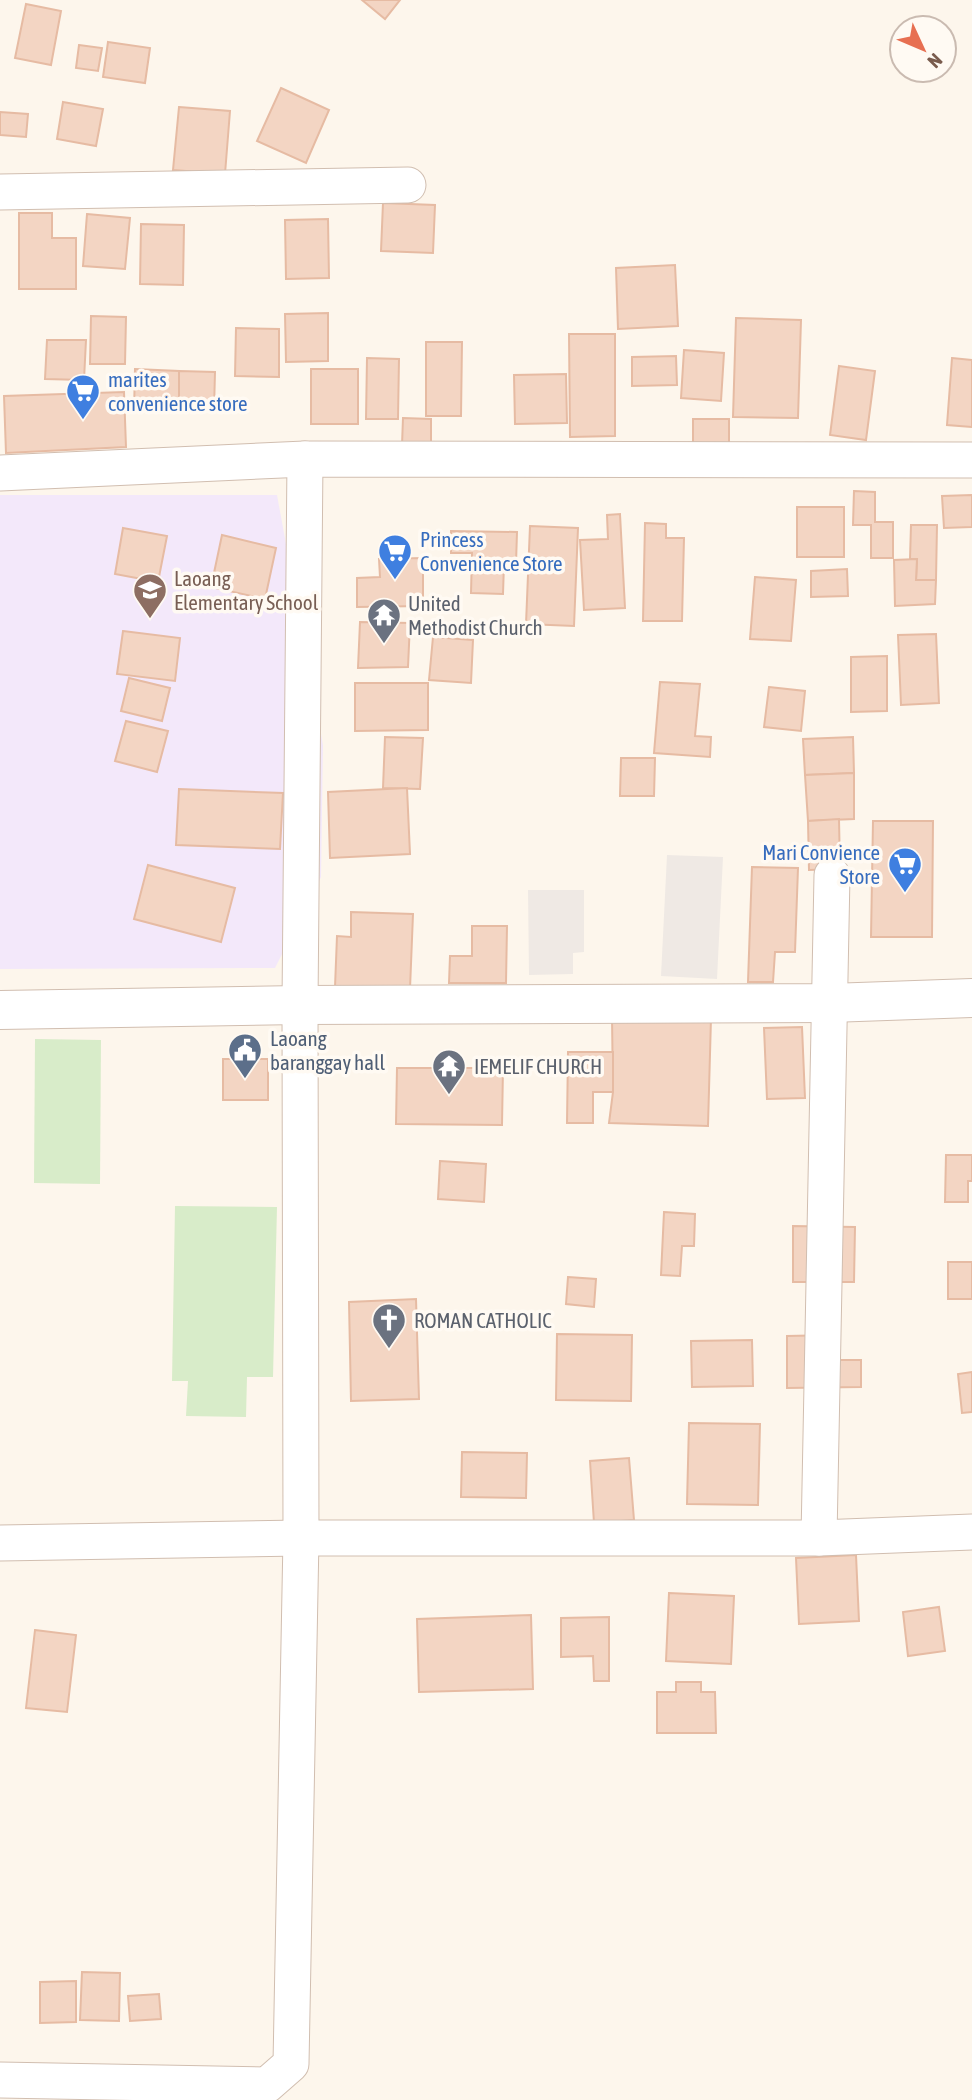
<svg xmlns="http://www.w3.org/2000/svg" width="972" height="2100" font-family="'Asap Condensed',sans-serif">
	<rect width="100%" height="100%" fill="#fdf6ec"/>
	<g fill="#efe9e4">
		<path d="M667,855l56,2 -6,122 -56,-3z"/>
		<path d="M528,890h56v62l-11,1v21l-44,1z"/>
	</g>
	<path fill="#f3e8fa" d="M0,495h277l46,250 -2,132 -46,91 -275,1z"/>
	<g fill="#d8ecc9">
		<path d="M35,1039l66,1 -1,144 -66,-1z"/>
		<path d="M175,1206l102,1 -4,170h-26l-1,40 -60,-1 2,-35h-16z"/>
	</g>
	<g fill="#f3d5c3" stroke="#e6bba3" stroke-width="2">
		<path d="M362,0h38l-15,19z"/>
		<path d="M26,4l35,7 -10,54 -36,-7z"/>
		<path d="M108,42l42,6 -5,35 -42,-6z"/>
		<path d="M79,45l23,3 -4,23 -22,-3z"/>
		<path d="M281,88l48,22 -23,53 -49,-22z"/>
		<path d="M63,102l40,7 -7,37 -39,-7z"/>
		<path d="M179,107l51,4 -5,63 -52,-4z"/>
		<path d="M0,112l28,2 -2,23 -26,-2z"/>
		<path d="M383,203l52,2 -2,48 -52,-2z"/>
		<path d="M19,213h33v25h24v51h-57z"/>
		<path d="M87,214l43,4 -5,51 -42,-3z"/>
		<path d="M328,219l1,59 -43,1 -1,-59z"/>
		<path d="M141,224l43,1 -1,60 -43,-1z"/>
		<path d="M675,265l3,61 -60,3 -2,-61z"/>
		<path d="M328,313v48l-42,1 -1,-48z"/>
		<path d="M91,316l35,1 -1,47h-35z"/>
		<path d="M736,318l65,2 -3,98 -65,-1z"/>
		<path d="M236,328l43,1v48l-44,-1z"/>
		<path d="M569,334h46v102l-45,1z"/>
		<path d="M47,340h39l-2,40 -39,-1z"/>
		<path d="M426,342h36l-1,74h-35z"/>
		<path d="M684,350l40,3 -3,48 -40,-3z"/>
		<path d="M676,356l1,29 -45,1v-29z"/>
		<path d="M367,358l32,1 -1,60h-32z"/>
		<path d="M952,358l20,2v67l-25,-2z"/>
		<path d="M839,366l36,5 -9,69 -36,-5z"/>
		<path d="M135,369l44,2v38l-45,2z"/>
		<rect x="311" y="369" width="47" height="55"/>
		<path d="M179,371l36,1 -1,38 -35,-1z"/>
		<path d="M566,374l1,49 -52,1 -1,-49z"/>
		<path d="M124,392l2,55 -120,6 -2,-57z"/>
		<path d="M403,418l28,1v26h-29z"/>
		<rect x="693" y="419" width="36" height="35"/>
		<path d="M854,491l21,1v30h18v36h-22v-33h-18z"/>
		<path d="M972,495v32l-28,1 -2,-32z"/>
		<rect x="797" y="507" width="47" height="50"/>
		<path d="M620,514l5,94 -41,2 -4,-70 28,-1 -1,-24z"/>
		<path d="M645,523l21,1v14h18l-2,83h-39z"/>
		<path d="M911,525h26l-1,55h-20l1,-21h-7z"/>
		<path d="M530,526l48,2 -4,98 -48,-2z"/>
		<path d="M123,528l44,8 -9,46 -43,-8z"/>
		<path d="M451,531l66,1 -1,32 -12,-1 -1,31 -32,-1 1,-40h-21z"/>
		<path d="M222,535l54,13 -11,51 -54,-12z"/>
		<path d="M423,558v48l-66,1v-29l23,-1 -1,-18z"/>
		<path d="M917,559l-1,21h20l-1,24 -40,2 -1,-46z"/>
		<path d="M847,569l1,27 -37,1v-26z"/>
		<path d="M755,577l41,3 -5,61 -41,-2z"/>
		<path d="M360,622l50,1 -2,44 -50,1z"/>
		<path d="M123,631l57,7 -5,43 -58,-7z"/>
		<path d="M936,634l3,69 -38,2 -3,-70z"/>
		<path d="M433,637l40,3 -2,43 -42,-3z"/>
		<path d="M887,656v55l-36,1v-55z"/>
		<path d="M129,678l41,10 -8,33 -41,-10z"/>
		<path d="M660,682l40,2 -5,52 16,1 -1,20 -56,-4z"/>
		<path d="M355,683h73v47l-73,1z"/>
		<path d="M769,687l36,4 -4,40 -37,-4z"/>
		<path d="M126,721l42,10 -11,41 -42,-11z"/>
		<path d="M385,737l38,1 -3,51 -37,-1z"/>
		<path d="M853,737l1,36 -49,2 -2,-36z"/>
		<path d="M621,758h34l-1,38h-34z"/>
		<path d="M854,773v46l-46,2 -3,-46z"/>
		<path d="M407,788l3,66 -80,4 -2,-66z"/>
		<path d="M179,789l104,4 -3,56 -104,-4z"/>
		<path d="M839,819l1,50 -31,1 -1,-49z"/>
		<path d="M873,821h60l-1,116h-61z"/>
		<path d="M148,865l87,23 -14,54 -87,-23z"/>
		<path d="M752,867l46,1 -3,84h-20l-2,30h-25z"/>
		<path d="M351,912l62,2 -3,75 -75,-2 2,-51 14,1z"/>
		<path d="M472,926h35l-1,57h-57l1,-27h22z"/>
		<path d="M612,1017l99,1 -3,108 -99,-3 4,-31z"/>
		<path d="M802,1027l3,71 -38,1 -3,-71z"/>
		<path d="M568,1052h45v40h-20v31h-26z"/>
		<rect x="223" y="1059" width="45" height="41"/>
		<path d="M397,1068h106l-1,57 -106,-1z"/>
		<path d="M946,1155h26v26h-4v21h-23z"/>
		<path d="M440,1161l46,3 -2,38 -46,-3z"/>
		<path d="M664,1212l31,2 -1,32h-12l-2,30 -19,-1z"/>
		<path d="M793,1226l62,1 -1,55h-61z"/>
		<rect x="948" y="1262" width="24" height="37"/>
		<path d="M568,1277l28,2 -2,28 -28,-3z"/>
		<path d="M416,1299l3,100 -68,2 -2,-99z"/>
		<path d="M557,1334l75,1 -1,66 -75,-1z"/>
		<path d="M834,1335v25h27v27l-74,1v-52z"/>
		<path d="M752,1340l1,46 -61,1 -1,-46z"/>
		<path d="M972,1372v40l-10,1 -4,-39z"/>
		<path d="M689,1423l71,1 -2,81 -71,-1z"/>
		<path d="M462,1452l65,1 -1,45 -65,-1z"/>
		<path d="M629,1458l5,62 -40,3 -4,-62z"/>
		<path d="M856,1555l3,66 -60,3 -3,-66z"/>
		<path d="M669,1593l65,3 -3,68 -65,-3z"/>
		<path d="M939,1607l6,44 -37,5 -5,-44z"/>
		<path d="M531,1615l2,74 -114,3 -2,-73z"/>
		<path d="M609,1617v64h-15l-1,-25 -32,1v-39z"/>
		<path d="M35,1630l41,5 -9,77 -41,-4z"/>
		<path d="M676,1682h25v10h14l1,41h-59v-41h19z"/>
		<path d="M82,1972l38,1 -1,48 -39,-1z"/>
		<path d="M76,1981v41l-36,1v-41z"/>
		<path d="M159,1994l2,25 -31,2 -2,-25z"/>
	</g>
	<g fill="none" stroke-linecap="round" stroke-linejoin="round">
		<g stroke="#d1beb0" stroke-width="37">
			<g id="minor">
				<path d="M0,192l408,-7"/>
				<path d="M0,473l305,-14 667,1"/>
				<path d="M819,1538l13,-663"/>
				<path d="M0,1543l301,-5h518l153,-6"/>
				<path d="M0,2080l267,5 24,-21 10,-526 -1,-533 5,-546"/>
			</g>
		</g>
		<g stroke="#d1beb0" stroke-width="40">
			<path id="tertiary" d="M0,1010l300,-5 530,-2 142,-5"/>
		</g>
		<use href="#minor" stroke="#fff" stroke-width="35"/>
		<use href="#tertiary" stroke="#fff" stroke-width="38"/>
	</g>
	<defs>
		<g id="supermarket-pin" transform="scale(1.75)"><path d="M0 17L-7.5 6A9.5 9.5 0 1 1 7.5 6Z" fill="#3f7fe0" stroke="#fffaf3"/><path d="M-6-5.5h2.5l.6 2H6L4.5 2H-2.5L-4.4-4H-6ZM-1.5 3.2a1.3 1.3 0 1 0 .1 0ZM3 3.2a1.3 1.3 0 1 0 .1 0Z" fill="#fff"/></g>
		<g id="school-pin" transform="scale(1.75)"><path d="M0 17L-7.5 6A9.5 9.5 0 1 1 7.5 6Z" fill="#8d6e63" stroke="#fffaf3"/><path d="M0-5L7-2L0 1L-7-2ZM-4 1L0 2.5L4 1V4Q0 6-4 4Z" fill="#fff"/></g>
		<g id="temple-pin" transform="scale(1.75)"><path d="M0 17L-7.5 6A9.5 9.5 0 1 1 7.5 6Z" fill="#6b7280" stroke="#fffaf3"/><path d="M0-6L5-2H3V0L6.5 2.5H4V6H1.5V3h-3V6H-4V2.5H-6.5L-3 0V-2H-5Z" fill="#fff"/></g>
		<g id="civic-pin" transform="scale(1.75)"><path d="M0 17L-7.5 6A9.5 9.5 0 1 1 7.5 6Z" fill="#5c6f8a" stroke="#fffaf3"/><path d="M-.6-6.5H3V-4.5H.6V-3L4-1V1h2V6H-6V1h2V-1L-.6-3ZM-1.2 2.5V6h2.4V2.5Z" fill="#fff"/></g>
		<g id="church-pin" transform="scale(1.75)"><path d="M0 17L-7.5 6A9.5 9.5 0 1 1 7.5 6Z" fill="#6b7280" stroke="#fffaf3"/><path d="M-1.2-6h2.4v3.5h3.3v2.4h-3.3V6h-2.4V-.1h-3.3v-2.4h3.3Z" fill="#fff"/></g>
	</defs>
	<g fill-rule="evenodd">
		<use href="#supermarket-pin" x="83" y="391"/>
		<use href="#supermarket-pin" x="395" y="551"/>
		<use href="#school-pin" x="150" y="590"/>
		<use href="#temple-pin" x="384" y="615"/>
		<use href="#supermarket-pin" x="905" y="864"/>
		<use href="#civic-pin" x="245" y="1050"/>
		<use href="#temple-pin" x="449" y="1066"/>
		<use href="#church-pin" x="389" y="1320"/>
	</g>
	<g text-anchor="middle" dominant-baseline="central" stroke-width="7" stroke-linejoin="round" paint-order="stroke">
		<g font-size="21" fill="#366cbe" stroke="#fffaf3" text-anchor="start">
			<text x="108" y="379">marites<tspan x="108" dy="24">convenience store</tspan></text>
			<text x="420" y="539">Princess<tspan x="420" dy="24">Convenience Store</tspan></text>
			<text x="880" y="852" text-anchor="end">Mari Convience<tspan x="880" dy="24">Store</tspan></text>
		</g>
		<g font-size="21" fill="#785e54" stroke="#fffaf3" text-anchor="start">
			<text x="174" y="578">Laoang<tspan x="174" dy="24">Elementary School</tspan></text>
		</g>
		<g font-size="21" fill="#5b616d" stroke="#fffaf3" text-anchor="start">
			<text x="408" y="603">United<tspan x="408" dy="24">Methodist Church</tspan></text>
			<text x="474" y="1066">IEMELIF CHURCH</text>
			<text x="414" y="1320">ROMAN CATHOLIC</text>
		</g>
		<g font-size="21" fill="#4e5e75" stroke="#fffaf3" text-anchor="start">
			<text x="270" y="1038">Laoang<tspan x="270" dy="24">baranggay hall</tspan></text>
		</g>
	</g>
	<g transform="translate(923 49) rotate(134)"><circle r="33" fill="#fffaf3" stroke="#cabbb1" stroke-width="2"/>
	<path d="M0-5L12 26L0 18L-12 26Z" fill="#e76f51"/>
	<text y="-10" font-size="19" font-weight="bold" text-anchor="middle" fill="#7a5c4d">N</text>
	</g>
</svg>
